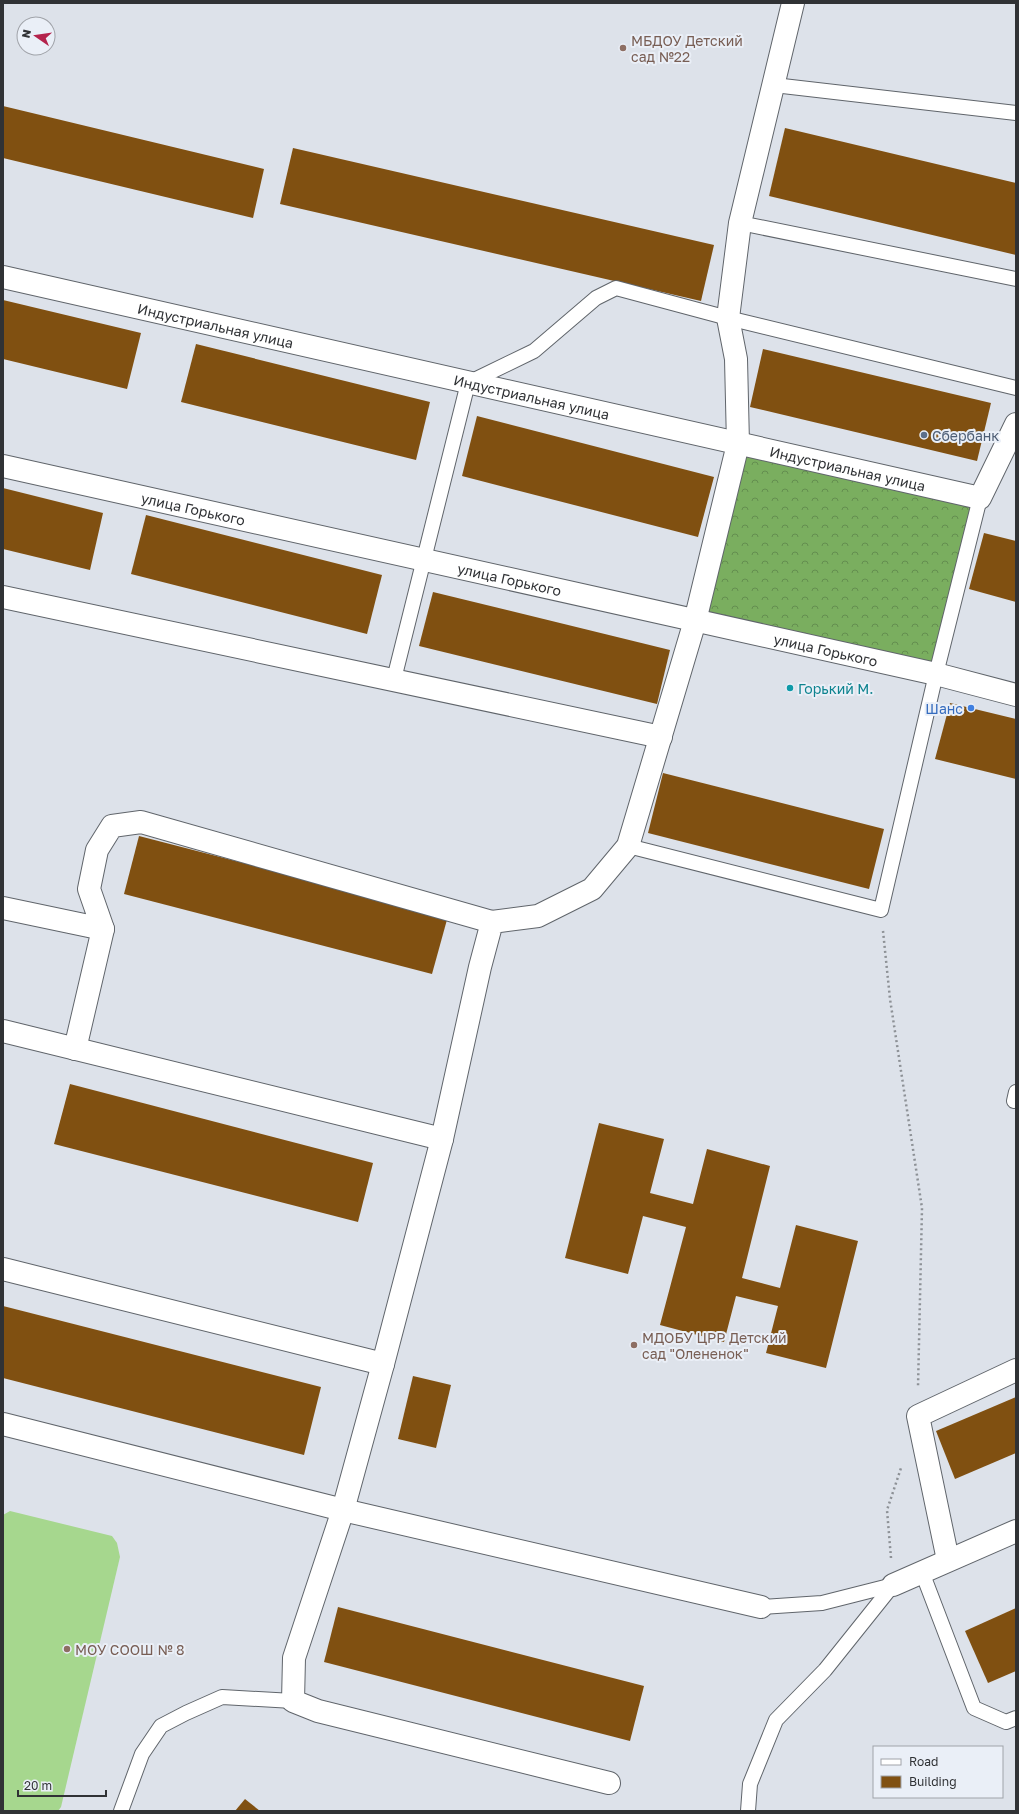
<svg xmlns="http://www.w3.org/2000/svg" width="1019" height="1814" font-family="'Golos Text',sans-serif">
	<defs>
		<pattern id="forest-crowns" width="20" height="18" patternUnits="userSpaceOnUse"><rect width="20" height="18" fill="#7aae5f"/><path d="M2 6a3 3 0 1 1 6 0M12 15a3 3 0 1 1 6 0" fill="none" stroke="#648e4f"/></pattern>
	</defs>
	<rect width="100%" height="100%" fill="#dde2ea"/>
	<path fill="url(#forest-crowns)" d="M738,444l242,54 -44,176 -241,-53z"/>
	<path fill="#a6d78e" d="M10,1511l102,25 5,7 3,14 -59,250 -3,4h-55v-296z"/>
	<g fill="#805011">
		<path d="M3,106l261,63 -11,49 -250,-60z"/>
		<path d="M785,128l231,55v72l-247,-59z"/>
		<path d="M293,148l421,97 -13,56 -421,-97z"/>
		<path d="M3,300l138,33 -14,56 -124,-30z"/>
		<path d="M196,344l234,58 -14,58 -235,-58z"/>
		<path d="M763,349l228,54 -14,58 -227,-54z"/>
		<path d="M477,416l237,61 -16,60 -236,-61z"/>
		<path d="M3,488l100,25 -13,57 -87,-21z"/>
		<path d="M146,515l236,60 -15,59 -236,-60z"/>
		<path d="M984,533l32,8v61l-47,-13z"/>
		<path d="M433,592l237,58 -13,54 -238,-58z"/>
		<path d="M950,703l66,16v60l-81,-20z"/>
		<path d="M663,773l221,56 -15,60 -221,-56z"/>
		<path d="M139,836l309,80 -16,58 -308,-80z"/>
		<path d="M70,1084l303,79 -15,59 -304,-78z"/>
		<path d="M599,1123l65,16 -14,54 43,11 14,-55 63,17 -28,112 38,10 16,-63 62,16 -32,127 -60,-15 12,-47 -42,-10 -12,46 -64,-17 26,-98 -43,-11 -15,58 -63,-16z"/>
		<path d="M3,1306l318,81 -17,68 -301,-77z"/>
		<path d="M413,1376l38,9 -15,63 -38,-9z"/>
		<path d="M1016,1397v56l-61,26 -19,-48z"/>
		<path d="M338,1607l306,79 -14,55 -306,-79z"/>
		<path d="M1016,1608v63l-28,12 -23,-52z"/>
		<path d="M245,1799l15,12h-25z"/>
	</g>
	<g fill="none" stroke-linecap="round" stroke-linejoin="round">
		<g stroke="#60656b" stroke-width="16">
			<g id="service">
				<path d="M774,85l242,28"/>
				<path d="M740,223l276,56"/>
				<path d="M394,679l74,-296 66,-32 62,-53 20,-10 112,30 288,70"/>
				<path d="M628,846l253,64 55,-236 44,-176"/>
				<path d="M1014,1101l2,-9"/>
				<path d="M922,1572l52,136 32,14 10,-4"/>
				<path d="M761,1607l61,-4 71,-18"/>
				<path d="M121,1811l21,-57 19,-28 25,-13 36,-16 71,4"/>
				<path d="M748,1811l2,-27 26,-64 49,-50 68,-85"/>
			</g>
		</g>
		<g stroke="#60656b" stroke-width="24">
			<g id="minor">
				<path id="s1" d="M3,277l977,221 36,-74"/>
				<path d="M3,597l658,140"/>
				<path d="M3,908l100,21 -14,-40 8,-39 15,-24 29,-4 351,100"/>
				<path d="M3,1031l439,108"/>
				<path d="M75,1049l28,-120"/>
				<path d="M3,1269l380,95"/>
				<path d="M3,1424l340,86 418,97"/>
				<path d="M948,1560l-30,-144 98,-46"/>
				<path d="M893,1585l123,-54"/>
				<path d="M609,1783l-291,-72 -25,-10 1,-43 49,-148 40,-146 59,-225 38,-172 12,-45 46,-6 54,-27 36,-43 67,-225 43,-177 -2,-85 -8,-41 12,-95 53,-220"/>
			</g>
		</g>
		<g stroke="#60656b" stroke-width="24">
			<g id="tertiary">
				<path id="s2" d="M3,466l933,208 80,21"/>
			</g>
		</g>
		<g stroke="#8d9196" stroke-width="2.5" stroke-dasharray="2 3" stroke-linecap="butt">
			<path d="M883,931l7,68 32,209 -4,179"/>
			<path d="M891,1558l-4,-48 14,-42"/>
		</g>
		<use href="#service" stroke="#fff" stroke-width="14"/>
		<use href="#minor" stroke="#fff" stroke-width="22"/>
		<use href="#tertiary" stroke="#fff" stroke-width="22"/>
	</g>
	<g fill="#8d6e63" stroke="#eaeff7" stroke-width="1.5">
		<circle cx="623" cy="48" r="4"/>
		<circle cx="634" cy="1345" r="4"/>
		<circle cx="67" cy="1649" r="4"/>
	</g>
	<circle fill="#5c6f8a" stroke="#eaeff7" stroke-width="1.5" cx="924" cy="435" r="4"/>
	<circle fill="#0f9aa8" stroke="#eaeff7" stroke-width="1.5" cx="790" cy="688" r="4"/>
	<circle fill="#3f7fe0" stroke="#eaeff7" stroke-width="1.5" cx="971" cy="708" r="4"/>
	<g text-anchor="middle" dominant-baseline="central" stroke-width="4" stroke-linejoin="round" paint-order="stroke">
		<g font-size="14" fill="#785e54" stroke="#eaeff7" text-anchor="start">
			<text x="631" y="40">МБДОУ Детский<tspan x="631" dy="16">сад №22</tspan></text>
			<text x="642" y="1337">МДОБУ ЦРР Детский<tspan x="642" dy="16">сад "Олененок"</tspan></text>
			<text x="75" y="1649">МОУ СООШ № 8</text>
		</g>
		<g font-size="14" fill="#303235" stroke="#eaeff7">
			<text stroke="none"><textPath href="#s1" startOffset="218">Индустриальная улица</textPath></text>
			<text stroke="none"><textPath href="#s1" startOffset="542">Индустриальная улица</textPath></text>
			<text stroke="none"><textPath href="#s1" startOffset="866">Индустриальная улица</textPath></text>
			<text stroke="none"><textPath href="#s2" startOffset="195">улица Горького</textPath></text>
			<text stroke="none"><textPath href="#s2" startOffset="519">улица Горького</textPath></text>
			<text stroke="none"><textPath href="#s2" startOffset="843">улица Горького</textPath></text>
		</g>
		<g font-size="14" fill="#4e5e75" stroke="#eaeff7" text-anchor="start">
			<text x="932" y="435">Сбербанк</text>
		</g>
		<g font-size="14" fill="#0d838f" stroke="#eaeff7" text-anchor="start">
			<text x="798" y="688">Горький М.</text>
		</g>
		<g font-size="14" fill="#366cbe" stroke="#eaeff7" text-anchor="end">
			<text x="963" y="708">Шанс</text>
		</g>
	</g>
	<rect width="1019" height="1814" fill="none" stroke="#303235" stroke-width="8"/>
	<rect x="873" y="1746" width="130" height="52" fill="#eaeff7" stroke="#a0a3a9"/>
	<rect x="881" y="1759" width="20" height="6" fill="#ffffff" stroke="#a0a3a9"/>
	<text x="909" y="1766" font-size="12" fill="#303235">Road</text>
	<rect x="881" y="1776" width="20" height="12" fill="#805011" stroke="#a0a3a9"/>
	<text x="909" y="1786" font-size="12" fill="#303235">Building</text>
	<g transform="translate(36 36) rotate(283)"><circle r="19" fill="#eaeff7" stroke="#a0a3a9"/>
	<path d="M0-3L7 15L0 10L-7 15Z" fill="#b4234c"/>
	<text y="-6" font-size="11" font-weight="bold" text-anchor="middle" fill="#303235">N</text>
	</g>
	<path d="M18 1790v6h88v-6" fill="none" stroke="#303235" stroke-width="2"/>
	<text x="24" y="1790" font-size="12" fill="#303235" stroke="#eaeff7" stroke-width="3" paint-order="stroke">20 m</text>
</svg>
